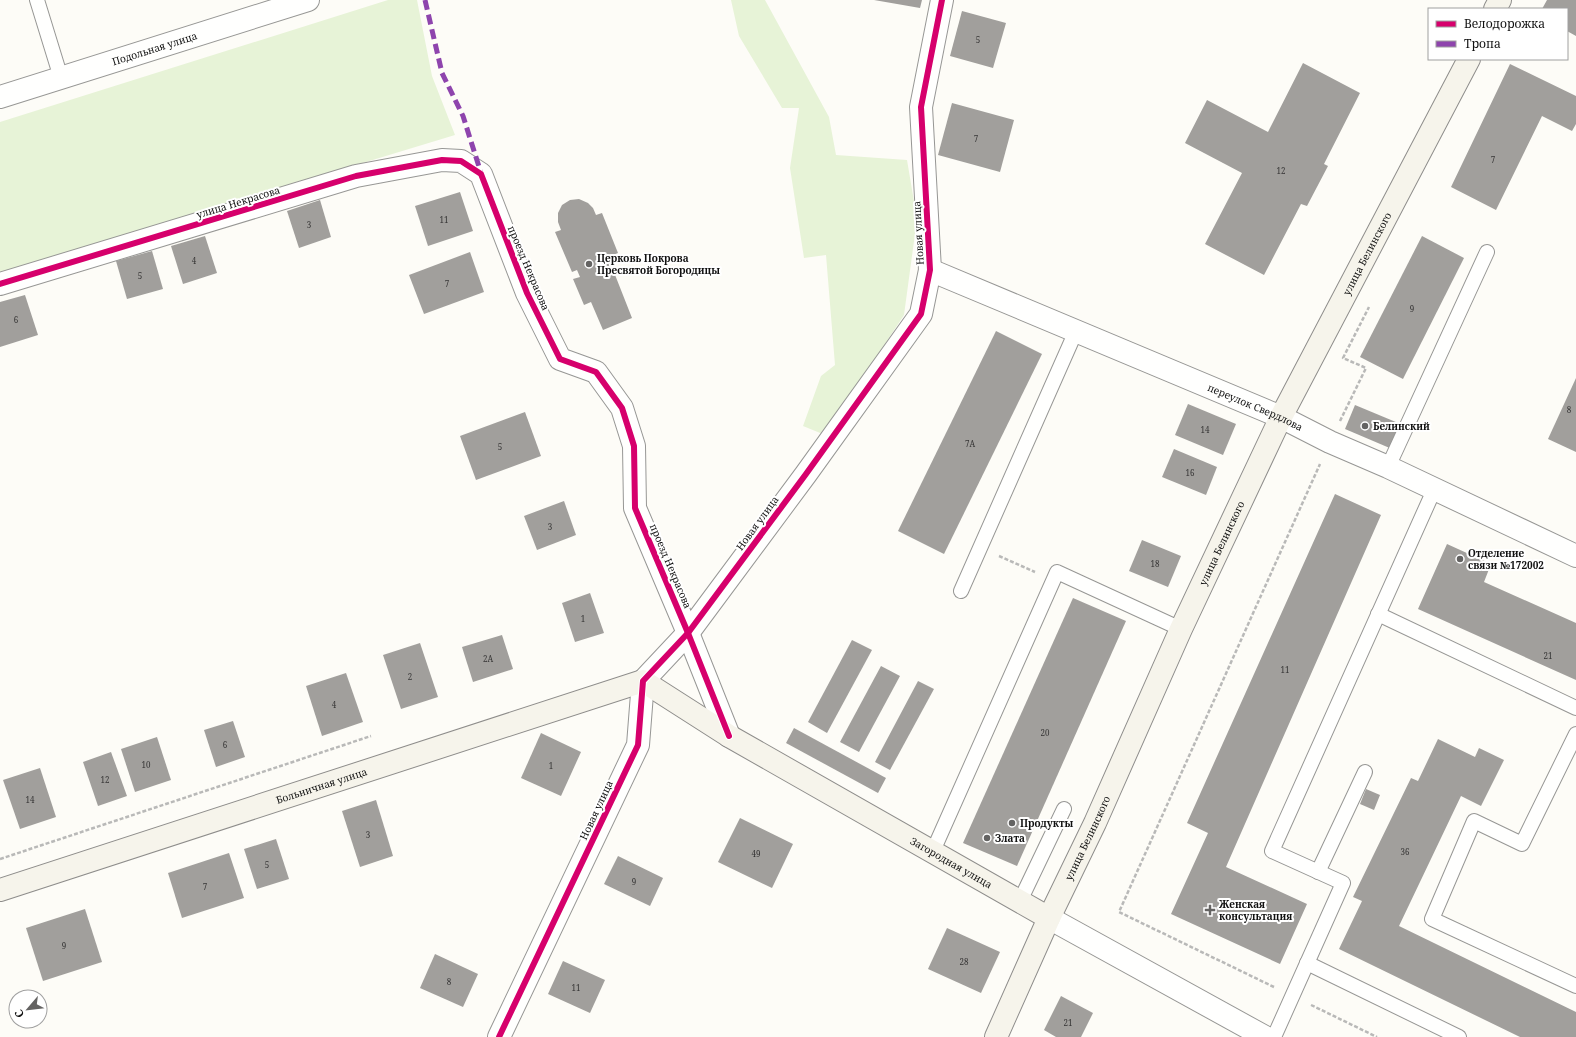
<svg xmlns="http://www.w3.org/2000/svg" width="1576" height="1037" font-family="'Noto Serif',serif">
	<rect width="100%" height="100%" fill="#fdfcf7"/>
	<g fill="#e7f3d7">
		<path d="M388,0h29l15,76 23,59 -455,138v-151z"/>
		<path d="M731,0h34l64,117 7,38 71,5 10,59 -13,96 -79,120 -22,-9 18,-50 14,-11 -9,-110 -22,3 -14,-90 9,-60h-17l-43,-72z"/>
	</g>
	<g fill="#a19f9c">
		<path d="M874,0h48l-2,8z"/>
		<path d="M1547,0h29v36l-9,-5v-22h-25z"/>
		<path d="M962,11l44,12 -13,45 -43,-12z"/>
		<path d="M1303,63l57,30 -36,71 4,2 -21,40 -6,-2 -37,71 -59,-31 37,-71 -57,-30 22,-43 61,32z"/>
		<path d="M1510,64l66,32v28l-4,7 -30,-15 -46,94 -45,-23z"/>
		<path d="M952,103l62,17 -14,52 -62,-17z"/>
		<path d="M460,192l13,39 -45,15 -13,-40z"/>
		<path d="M579,199l9,4 5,5 3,7 6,-2 16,40 -10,4 24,61 -29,12 -12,-28 -7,3 -11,-26 7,-2 -3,-7 -5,2 -17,-40 6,-2 -3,-8v-9l4,-8 8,-5z"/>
		<path d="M320,200l11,37 -32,11 -12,-37z"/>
		<path d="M205,236l12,37 -34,11 -12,-38z"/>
		<path d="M1422,236l42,22 -61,121 -43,-22z"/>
		<path d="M152,251l11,38 -36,10 -11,-38z"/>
		<path d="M470,252l14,40 -60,22 -15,-39z"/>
		<path d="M25,295l13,40 -38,12v-45z"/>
		<path d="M996,331l46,23 -98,200 -46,-23z"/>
		<path d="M1576,378v74l-28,-13z"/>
		<path d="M1188,404l48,20 -13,31 -48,-20z"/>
		<path d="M1355,405l48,20 -11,24 -47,-20z"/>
		<path d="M525,412l16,44 -65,24 -16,-44z"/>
		<path d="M1174,449l43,18 -11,28 -44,-18z"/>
		<path d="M1335,494l46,21 -155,352 81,37 -27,60 -109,-50 37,-81 -21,-10z"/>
		<path d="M564,501l12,34 -39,15 -13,-34z"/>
		<path d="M1142,540l39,16 -13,31 -39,-16z"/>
		<path d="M1447,544l44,20 -7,18 92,41v57l-158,-71z"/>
		<path d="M590,593l14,40 -29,9 -13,-39z"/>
		<path d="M1073,598l53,23 -109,245 -54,-23z"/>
		<path d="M502,635l11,34 -40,13 -11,-35z"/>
		<path d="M852,640l20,10 -45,83 -19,-11z"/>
		<path d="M420,643l18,54 -37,12 -18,-54z"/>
		<path d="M881,666l19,10 -41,76 -19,-10z"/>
		<path d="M346,673l17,49 -41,14 -16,-50z"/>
		<path d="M918,681l16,8 -44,81 -15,-8z"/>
		<path d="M233,721l12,36 -29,10 -12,-37z"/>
		<path d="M794,728l92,50 -8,15 -92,-50z"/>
		<path d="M541,733l40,19 -20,44 -40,-18z"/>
		<path d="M157,737l14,43 -36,12 -14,-43z"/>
		<path d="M1438,739l37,18 4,-9 25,12 -23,46 -20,-10 -62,130 177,86v25h-56l-181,-88 23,-48 -9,-4 58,-119 7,3z"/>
		<path d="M111,752l16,44 -29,10 -15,-44z"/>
		<path d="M40,768l16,49 -36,12 -17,-49z"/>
		<path d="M1366,789l14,6 -6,15 -14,-6z"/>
		<path d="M376,800l17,56 -33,11 -18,-56z"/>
		<path d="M740,818l53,26 -21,44 -54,-26z"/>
		<path d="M276,839l13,40 -32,10 -13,-40z"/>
		<path d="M229,853l15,45 -62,20 -14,-45z"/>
		<path d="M618,856l45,22 -13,28 -46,-22z"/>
		<path d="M85,909l17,53 -59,19 -17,-53z"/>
		<path d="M947,928l53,24 -19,41 -53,-24z"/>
		<path d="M435,954l43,20 -15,33 -43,-19z"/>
		<path d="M563,961l42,19 -15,33 -42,-19z"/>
		<path d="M1061,996l32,17 -12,24h-25l-12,-7z"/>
	</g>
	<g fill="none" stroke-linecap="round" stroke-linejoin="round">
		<g stroke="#979795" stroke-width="16">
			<g id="lane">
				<path d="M37,0l24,78"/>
				<path d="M1388,467l99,-215"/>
				<path d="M961,591l115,-260"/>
				<path d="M1378,614l198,94"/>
				<path d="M1576,734l-54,110 -48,-23 -42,98 144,67"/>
				<path d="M933,851l124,-279 124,57"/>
				<path d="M1318,872l47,-100"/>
				<path d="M1020,901l44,-92"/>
				<path d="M1307,963l152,74"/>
				<path d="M1274,1037l69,-154 -71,-32 162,-361"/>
			</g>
		</g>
		<g stroke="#979795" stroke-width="24">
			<g id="street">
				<path id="s1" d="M0,97l308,-97"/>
				<path id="s2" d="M930,270l351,147 49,25 58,25 188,89"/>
				<path d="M0,284l356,-108 86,-16 19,1 20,13 46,119 33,66 36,13 26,36 12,38 1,62 53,125 41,103"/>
				<path d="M1049,918l216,119"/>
				<path d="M499,1037l139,-292 5,-64 45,-48 118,-159 115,-160 9,-44 -9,-163 21,-107"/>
			</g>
		</g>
		<g stroke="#8e8d8b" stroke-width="24">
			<g id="secondary">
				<path d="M1495,9l5,-9"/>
				<path id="s3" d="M0,890l643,-209 86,55 320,182"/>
				<path id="s4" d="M996,1037l53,-119 46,-95 86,-194 100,-212 188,-358"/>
			</g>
		</g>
		<g stroke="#b9b9b8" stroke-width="2.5" stroke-dasharray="4 2" stroke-linecap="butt">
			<path d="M1340,421l26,-53 -23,-10 26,-51"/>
			<path d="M999,556l36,16"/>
			<path d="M0,859l371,-123"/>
			<path d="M1274,987l-155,-75 201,-448"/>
			<path d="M1311,1005l66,32"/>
		</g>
		<use href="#lane" stroke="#fffffe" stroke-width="14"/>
		<use href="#street" stroke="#fffffe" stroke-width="22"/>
		<use href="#secondary" stroke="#f6f4eb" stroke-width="22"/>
		<path stroke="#8e44ad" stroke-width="5" stroke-dasharray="10 5" stroke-linecap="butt" d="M425,0l17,73 21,43 18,57"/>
		<g stroke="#fff" stroke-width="8">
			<g id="cycleway">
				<path d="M0,284l356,-108 86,-16 19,1 20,13 46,119 33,66 36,13 26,36 12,38 1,62 53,125 41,103"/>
				<path d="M499,1037l139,-292 5,-64 45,-48 118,-159 115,-160 9,-44 -9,-163 21,-107"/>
			</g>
		</g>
		<use href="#cycleway" stroke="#d6006c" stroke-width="6"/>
	</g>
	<g fill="#646362" stroke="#fff" stroke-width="1.5">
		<circle cx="589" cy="264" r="4"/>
		<circle cx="1365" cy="426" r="4"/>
		<circle cx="1460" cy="559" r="4"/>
		<circle cx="1012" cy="823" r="4"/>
		<circle cx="987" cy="838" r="4"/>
		<path d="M1208 904h4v4h4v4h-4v4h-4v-4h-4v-4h4z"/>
	</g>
	<g text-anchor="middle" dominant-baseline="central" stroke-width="4" stroke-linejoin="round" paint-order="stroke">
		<g font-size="8" fill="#353434">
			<text x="978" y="39">5</text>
			<text x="976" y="138">7</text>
			<text x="1493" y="159">7</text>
			<text x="1281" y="170">12</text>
			<text x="444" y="219">11</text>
			<text x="309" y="224">3</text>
			<text x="194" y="260">4</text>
			<text x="140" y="275">5</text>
			<text x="447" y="283">7</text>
			<text x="1412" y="308">9</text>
			<text x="16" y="319">6</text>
			<text x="1569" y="409">8</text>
			<text x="1205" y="429">14</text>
			<text x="970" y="443">7А</text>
			<text x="500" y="446">5</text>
			<text x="1190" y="472">16</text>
			<text x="550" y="526">3</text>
			<text x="1155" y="563">18</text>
			<text x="583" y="618">1</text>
			<text x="1548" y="655">21</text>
			<text x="488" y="658">2А</text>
			<text x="1285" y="669">11</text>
			<text x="410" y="676">2</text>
			<text x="334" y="704">4</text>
			<text x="1045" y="732">20</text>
			<text x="225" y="744">6</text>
			<text x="146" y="764">10</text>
			<text x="551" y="765">1</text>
			<text x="105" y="779">12</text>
			<text x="30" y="799">14</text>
			<text x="368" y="834">3</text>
			<text x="1405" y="851">36</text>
			<text x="756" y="853">49</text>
			<text x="267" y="864">5</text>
			<text x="634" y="881">9</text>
			<text x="205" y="886">7</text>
			<text x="64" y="945">9</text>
			<text x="964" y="961">28</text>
			<text x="449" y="981">8</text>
			<text x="576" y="987">11</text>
			<text x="1068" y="1022">21</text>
		</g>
		<g font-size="10" fill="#111" stroke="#fff">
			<text stroke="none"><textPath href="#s1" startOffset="162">Подольная улица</textPath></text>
			<text transform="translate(238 202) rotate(-17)">улица Некрасова</text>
			<text transform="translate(918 233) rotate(-93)">Новая улица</text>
			<text stroke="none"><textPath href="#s4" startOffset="867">улица Белинского</textPath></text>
			<text transform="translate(529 268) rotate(67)">проезд Некрасова</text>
			<text stroke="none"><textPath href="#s2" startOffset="353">переулок Свердлова</textPath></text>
			<text transform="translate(757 523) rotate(-54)">Новая улица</text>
			<text stroke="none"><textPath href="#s4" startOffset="543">улица Белинского</textPath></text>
			<text transform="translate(671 566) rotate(67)">проезд Некрасова</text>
			<text stroke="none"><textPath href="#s3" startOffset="338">Больничная улица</textPath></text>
			<text transform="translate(596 810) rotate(-65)">Новая улица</text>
			<text stroke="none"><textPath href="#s4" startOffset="219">улица Белинского</textPath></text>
			<text stroke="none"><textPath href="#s3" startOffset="1034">Загородная улица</textPath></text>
		</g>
		<g font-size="10" font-weight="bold" fill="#111" stroke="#fff" text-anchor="start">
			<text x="597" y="258">Церковь Покрова<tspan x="597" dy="12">Пресвятой Богородицы</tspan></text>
			<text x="1373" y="426">Белинский</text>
			<text x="1468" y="553">Отделение<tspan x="1468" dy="12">связи №172002</tspan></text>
			<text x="1020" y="823">Продукты</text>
			<text x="995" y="838">Злата</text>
			<text x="1219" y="904">Женская<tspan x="1219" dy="12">консультация</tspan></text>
		</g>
	</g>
	<rect x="1428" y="8" width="140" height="52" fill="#ffffff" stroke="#a0a0a0"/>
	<rect x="1436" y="21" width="20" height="6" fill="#d6006c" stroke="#a0a0a0"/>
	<text x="1464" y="28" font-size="12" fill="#111111">Велодорожка</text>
	<rect x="1436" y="41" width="20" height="6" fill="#8e44ad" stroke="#a0a0a0"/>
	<text x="1464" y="48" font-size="12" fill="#111111">Тропа</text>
	<g transform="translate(28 1009) rotate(242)"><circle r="19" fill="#ffffff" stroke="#a0a0a0"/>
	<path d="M0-3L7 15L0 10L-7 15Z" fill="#646362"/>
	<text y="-6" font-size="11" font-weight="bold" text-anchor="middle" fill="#111111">С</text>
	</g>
</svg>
